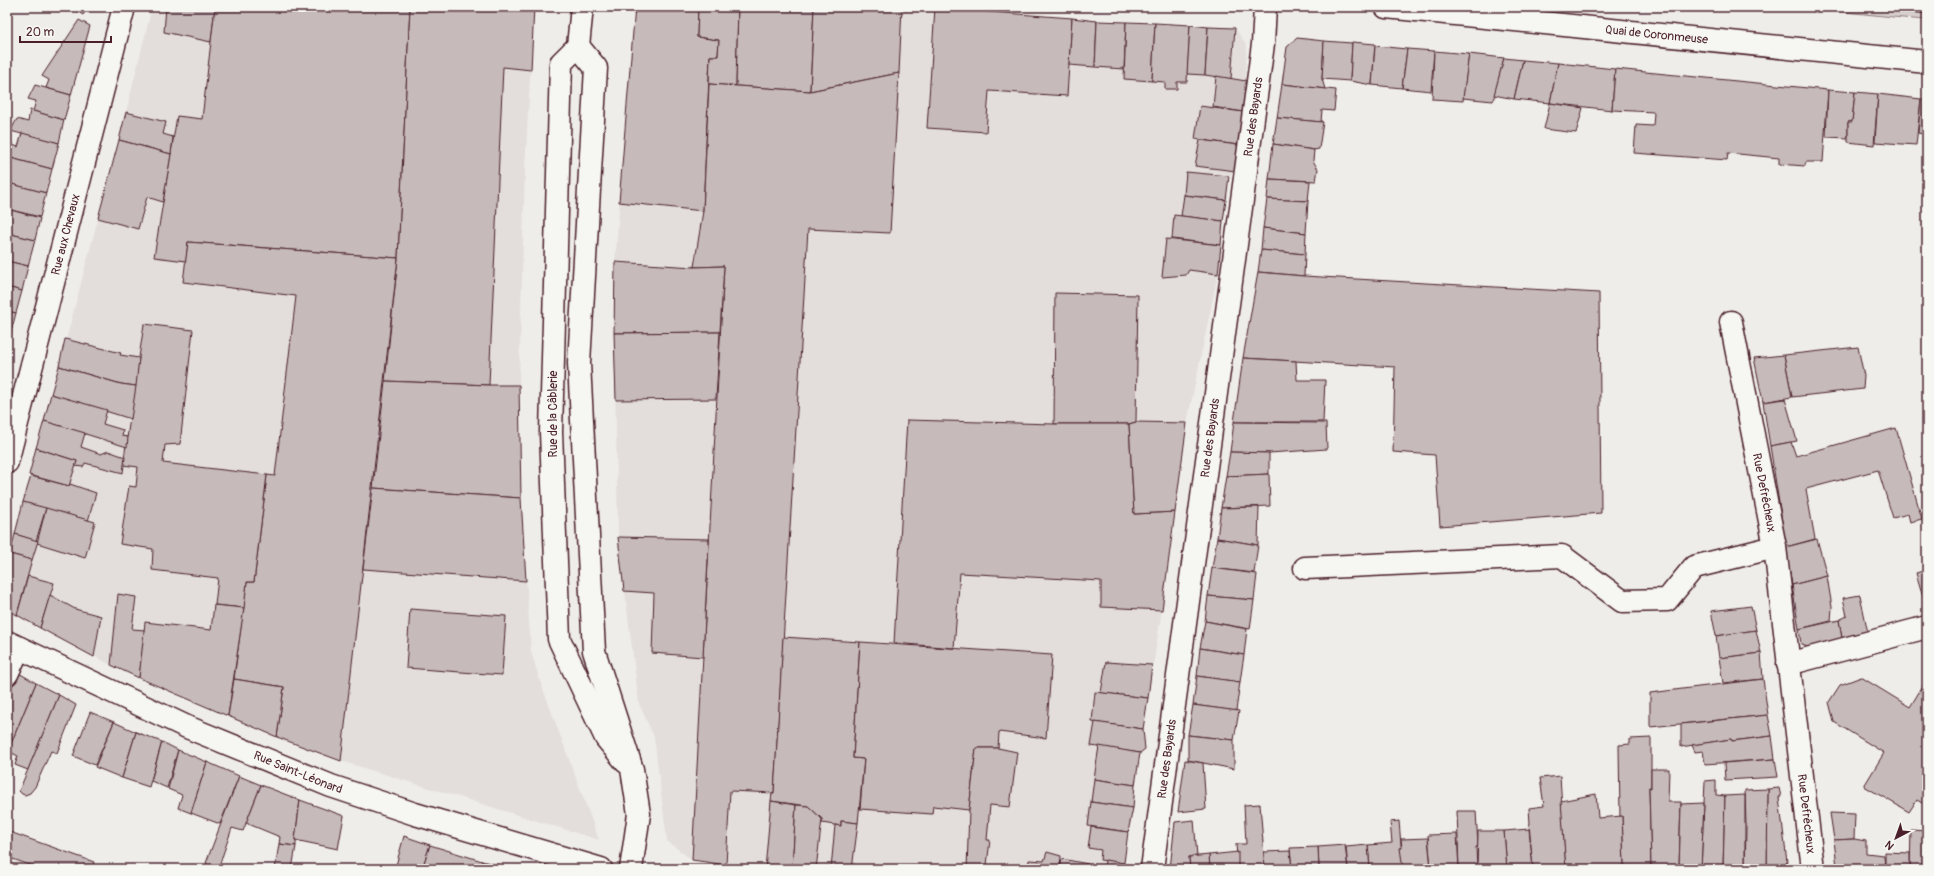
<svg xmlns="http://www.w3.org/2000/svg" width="1934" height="876" font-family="Pangolin,sans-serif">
	<rect width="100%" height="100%" fill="#efedea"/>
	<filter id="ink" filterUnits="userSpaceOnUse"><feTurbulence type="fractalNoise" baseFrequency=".025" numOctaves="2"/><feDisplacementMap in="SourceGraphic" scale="8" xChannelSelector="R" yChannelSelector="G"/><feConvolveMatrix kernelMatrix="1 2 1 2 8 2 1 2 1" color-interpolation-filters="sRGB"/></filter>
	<g filter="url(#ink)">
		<g fill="#e3dedc">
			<path d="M152,7h382l-9,162 -6,216 2,113 10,153 8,27 60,162 -258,-79 -64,-24 -166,-72 -104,-55v-46l119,-452z"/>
			<path d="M635,7h295l167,14 138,7 12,18 -4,66 -7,59 -7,5 -11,98 -31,149 -25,187 -19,119 2,20 -5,4 -17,116h-378l-53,-9 -25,-19 -13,-104 -15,-33 -21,-167 -4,-204 1,-71z"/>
		</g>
		<path fill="#d7cfce" stroke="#90777c" d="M1796,7h131v13l-14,-1z"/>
		<g fill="#c6babb" stroke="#4a1f2b">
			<path d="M70,7h18l-5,8z"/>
			<path d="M166,7h49l-4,35 -47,-10z"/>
			<path d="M215,7h195l-12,251 -210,-16 -2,19 -32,-4 23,-141 25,3z"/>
			<path d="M410,7h124l-3,63 -28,-3 -14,318 -104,-4 13,-123z"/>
			<path d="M635,7h63l-1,30 22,3 -1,16h-8l-7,155 -84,-9z"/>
			<path d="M698,7h40l-2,79 -27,-2 1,-28h8l1,-16 -22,-3z"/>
			<path d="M738,7h76l-4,84 -74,-5z"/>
			<path d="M814,7h88l-3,66 -89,18z"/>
			<path d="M935,8l137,10 -5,78 -78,-5 -3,41 -59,-4z"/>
			<path d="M1072,18l25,3 -2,46 -26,-2z"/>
			<path d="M79,20l11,6 -19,69 -25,-7 3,-8 -7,-4z"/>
			<path d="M1097,21l29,1 -2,47 -29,-2z"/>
			<path d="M1126,22l29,1 -3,58 -28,-2z"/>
			<path d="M1155,23l35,2 -3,57h-10v7h-12v-7l-13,-1z"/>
			<path d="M1190,25l18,2 -3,48 -18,-1z"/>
			<path d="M1208,27l27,1 -4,51 -26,-4z"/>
			<path d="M1297,38l27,3 -2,38 3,10 -43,-5 5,-37z"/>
			<path d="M1324,41l28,2 -2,38 -28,-2z"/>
			<path d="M1352,42l23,2 -3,41 -22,-4z"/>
			<path d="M1375,46l32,3 -5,39 -30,-3z"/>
			<path d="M1407,49l27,2 -3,40 -29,-3z"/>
			<path d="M1434,51l35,3 -6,47 -31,-2z"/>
			<path d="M1469,54l35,4 -11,43 -30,-3z"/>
			<path d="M1504,58l19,2 -9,39 -20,-4z"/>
			<path d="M1523,60l35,3 -8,40 -36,-4z"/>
			<path d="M1558,63l57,6 -3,41 -62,-7z"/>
			<path d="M1615,69l213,21 -5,72h-17l-1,4 -26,-2v-6l-51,-5 -1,7 -93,-7 2,-28 17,1 1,-14 -42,-2z"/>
			<path d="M899,73l-9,160 -82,-4 -34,564 -44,-2 -4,74 -34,-5 32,-594 -30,1 9,-56 6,-127 101,7z"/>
			<path d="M1216,76l30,5 -3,31 -30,-5z"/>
			<path d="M1282,84l54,6 -2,21 -12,-1 -1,12 -44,-4z"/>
			<path d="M35,85l36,10 -7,25 -31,-9 3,-10 -8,-2z"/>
			<path d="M1828,90l27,2 -3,30h-4v16l-22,-1z"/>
			<path d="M1855,92l23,2 -4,51 -26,-3v-20h4z"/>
			<path d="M1878,94l43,5 -5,46 -41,-3z"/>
			<path d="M1921,99l6,1v35l-9,-2z"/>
			<path d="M1550,103l33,5 -7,25 -32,-4z"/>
			<path d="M1200,106l43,6 -5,33 -43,-6z"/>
			<path d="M30,110l34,10 -5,23 -45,-11 -3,-2 6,-11 11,3z"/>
			<path d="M126,112l40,10 -3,12 10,3 -2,17 -52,-14z"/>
			<path d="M1277,118l46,4 -4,27 -5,1 -41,-6z"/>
			<path d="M22,133l37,10 -7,26 -45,-12v-15l7,2 -1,1 5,2z"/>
			<path d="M119,140l52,14 -8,48 -16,-5 -9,32 -40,-11z"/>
			<path d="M1200,140l38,5 -2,26 -41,-5z"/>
			<path d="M1273,144l41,6 -1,11 5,8 -2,12 -47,-2z"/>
			<path d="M7,157l45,12 -6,24 -39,-10z"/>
			<path d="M1186,172l43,4 -3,24 -42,-5z"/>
			<path d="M1269,179l41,2 -2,20 -41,-2z"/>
			<path d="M8,183l38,10 -6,24 -33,-8z"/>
			<path d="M1184,195l42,5 -3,21 -42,-5z"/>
			<path d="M1267,199l41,2 -2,32 -43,-5z"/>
			<path d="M7,209l33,9 -5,22 -28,-7z"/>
			<path d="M1174,215l49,6 -2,24 -49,-6z"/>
			<path d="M1263,228l43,5 -1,21 -44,-4z"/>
			<path d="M7,233l28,7 -7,26 -21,-5z"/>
			<path d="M1166,239l55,6 -3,29 -29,-4 -3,5 -24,2z"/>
			<path d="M188,242l210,16 -57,503 -64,-24 7,-50 -50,-8 13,-97h7l13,-107 8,1 21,-180 -113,-14z"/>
			<path d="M1261,250l44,4 -1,22 -46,-4z"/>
			<path d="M7,261l21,5 -6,25 -15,-4z"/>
			<path d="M615,262l79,5 30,-1 -4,66 -106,1z"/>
			<path d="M1258,272l46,4 295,17 2,220 -161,13 -5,-71 -42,-3 2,-85 -152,-9z"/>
			<path d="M7,287l15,4 -6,22 -9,-2z"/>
			<path d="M1055,293l83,2 -2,127 -7,2h-75z"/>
			<path d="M7,311l9,2 -7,27 -2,-1z"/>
			<path d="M144,324l49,6 -13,114 -15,1 -2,18 104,12 -13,107h-7l-3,26 -29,-3 3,-27 -66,-8 1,-21 -33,-5 9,-58 7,1 2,-20 -15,-2z"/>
			<path d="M720,332l-4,67 -100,1 -2,-67z"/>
			<path d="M65,339l56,14 -1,2 19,3 -3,28 -15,-2 -62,-18z"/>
			<path d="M1858,347l6,29 -1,13 -71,8 -8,-42z"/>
			<path d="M1784,355l8,42 -29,5 -9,-44z"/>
			<path d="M1243,358l53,3 1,19h28l-2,42h-89z"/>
			<path d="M59,366l62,18 15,2 -5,33 -80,-25z"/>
			<path d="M385,381l104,4h30l2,113 -148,-10z"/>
			<path d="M51,394l56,16 -4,14 20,6 -1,6 6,1 -1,10 -83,-26z"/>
			<path d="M1785,399l12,42 -27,5 -7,-44z"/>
			<path d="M907,420l147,4h75l5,90 41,-2 -13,98 -61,-3v-26l-141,-8 -6,75 -60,-5z"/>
			<path d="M44,421l41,12 -4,14 20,7 7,-3 17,6 -2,16 -38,-10 -2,4 -8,-1 2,-5 -41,-13z"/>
			<path d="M1136,422l51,1 -12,89 -41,2 -5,-90z"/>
			<path d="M1234,422l92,1 1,26 -58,4 -39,-1z"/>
			<path d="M1896,428l26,91 -12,3 -2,-8 -15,4 -15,-48 -72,19 9,50 -29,8 -16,-101 21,-4 5,14z"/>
			<path d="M36,448l41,13 -8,25 -40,-11z"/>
			<path d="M1230,452l39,1v21l-43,2z"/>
			<path d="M1269,474l1,32 -49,2 5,-32z"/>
			<path d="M31,476l38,10 1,-2 26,9 -8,28 -65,-19z"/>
			<path d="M373,488l148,10 5,83 -163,-12z"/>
			<path d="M23,502l23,6 -10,33 -21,-7z"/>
			<path d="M1259,507l-1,38 -41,-7 4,-30z"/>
			<path d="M46,508l49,14 -10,36 -48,-15z"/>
			<path d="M15,534l23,7 -6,19 -22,-6z"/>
			<path d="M618,537l91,2 -6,118 -51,-4 2,-60 -30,-2z"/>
			<path d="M1217,538l41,7 -4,28 -42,-5z"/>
			<path d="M1817,539l10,37 -35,9 -6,-38z"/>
			<path d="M10,554l22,6 -15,55 -10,-5v-46z"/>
			<path d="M1212,568l45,6 -3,26 -46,-4z"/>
			<path d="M1927,570v41l-11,-38z"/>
			<path d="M28,576l26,7 -14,45 -23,-13z"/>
			<path d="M1827,576l5,31 -1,14 -32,8 -7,-44z"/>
			<path d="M118,594l18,3 -4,32 13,1 -6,48 -28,-13z"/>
			<path d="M50,595l25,14 26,7 -7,41 -54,-29z"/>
			<path d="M1860,595l8,38 -26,6 -3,-19 8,-4 -4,-18z"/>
			<path d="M1208,596l46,4 -4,29 -45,-8z"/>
			<path d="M214,605l30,3 -16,108 -89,-38 6,-56 66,8z"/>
			<path d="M1751,606l5,24 -40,6 -5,-25z"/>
			<path d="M410,609l96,7 -4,59 -96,-7z"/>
			<path d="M1839,620l3,19 -33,9 -8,-4 -2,-15z"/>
			<path d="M1205,621l42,8 -3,26 -44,-7z"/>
			<path d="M1756,630l5,23 -42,5 -3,-22z"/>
			<path d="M783,637l77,5 -7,116 11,1 -6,64 -17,-2v5l-19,-3v-4l-14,-13 -37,-5 1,-8h2z"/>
			<path d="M860,642l192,13 -6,83 -47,-6 -1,16h-22l-7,62 -36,-4 -1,8 -72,-5 4,-50 -11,-1z"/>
			<path d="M1200,648l44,7 -4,27 -43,-6z"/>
			<path d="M1761,653l2,26 -40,4 -4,-25z"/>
			<path d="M1106,662l46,3 -4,33 -47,-5z"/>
			<path d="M17,672l19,11 -28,68 -1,-62z"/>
			<path d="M1197,676l43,6 -4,29 -43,-6z"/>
			<path d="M1861,677l49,30 17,-28v127l-10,-6 -8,12 -45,-26 20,-33 -50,-31 -5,-20 11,-17z"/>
			<path d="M234,679l50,8 -7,50 -49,-21z"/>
			<path d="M1763,679l5,36 -118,12v-34z"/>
			<path d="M36,683l23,12 -31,75 -13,-5 3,-9 -10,-5z"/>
			<path d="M1095,692l53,6 -5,31 -51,-7z"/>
			<path d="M59,695l17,10 -19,48 -6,-2 -16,36 -5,6 -5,2 -3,-1 -3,-3z"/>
			<path d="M1193,705l46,6 -5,29 -46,-5z"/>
			<path d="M90,712l24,10 -19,43 -22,-9z"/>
			<path d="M1768,715l4,21 -40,5 -1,-2 -50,8v-23z"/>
			<path d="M114,722l22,10 -14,46 -27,-11z"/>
			<path d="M1095,722l48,7 2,20 -5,4 -49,-7z"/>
			<path d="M136,732l26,10 -13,45 -27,-9z"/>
			<path d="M1188,735l46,5v29l-46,-9z"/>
			<path d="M1772,736l3,23 -70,5 -2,-13 -8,1 -3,-7 39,-6 1,2z"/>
			<path d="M1651,738v50l-2,-1 2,80 -27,-1 -2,-50 -2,1 -1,-72 11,-1v-5z"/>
			<path d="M162,742l16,8 -11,38 -16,-7z"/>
			<path d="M1099,746l41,7 -5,32 -41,-6z"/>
			<path d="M976,748h22l19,4 -7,55 -20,-2 -3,35h3l-3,25 2,1v3h-22l2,-59z"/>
			<path d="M178,750l29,12 -16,51 -13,-5 4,-13 -14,-6z"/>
			<path d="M1775,759l3,18 -53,3 -1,-17z"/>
			<path d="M1185,760l18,3 3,46 -28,3z"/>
			<path d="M207,762l32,14 -19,48 -29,-11z"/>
			<path d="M1651,769h18l-1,33h13l-2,66 -28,-1 -2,-80 2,1z"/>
			<path d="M239,776l22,9 -18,46 -11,-3 -14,41h-5l-7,-6z"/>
			<path d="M1560,776l6,93h-33l-4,-45h1l-1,-16 15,-2 -4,-28z"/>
			<path d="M1094,779l41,6 -2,23 -42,-6z"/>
			<path d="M1716,780v15l9,1 -2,73h-22l4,-88z"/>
			<path d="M261,785l39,15 -5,40 1,1v5l-17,-2 1,-7 -34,-14z"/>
			<path d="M1779,788l2,9h-2l8,65 -6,7h-14l1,-80z"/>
			<path d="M1768,789l-1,80h-22l1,-42 -1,-37z"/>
			<path d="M1596,794l2,24 24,-2 2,50 -28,3h-30l-5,-68z"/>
			<path d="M1745,795v74h-22l2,-73z"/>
			<path d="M300,800l44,16 -6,33 -43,-9z"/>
			<path d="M771,801l25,4 -4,64h-27z"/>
			<path d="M1091,802l42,6 -5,24 -40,-6z"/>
			<path d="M1704,803l-3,66 -22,-1 2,-64z"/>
			<path d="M1260,804l5,65h-27l-2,-25h10l-2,-39z"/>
			<path d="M796,805l12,1 14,13 -6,50h-24z"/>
			<path d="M1457,811h19l2,35 -2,1 1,22h-18z"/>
			<path d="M1830,813l25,1 -1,25 -20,1z"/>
			<path d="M1194,820l3,36 -8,1 1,12h-20l5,-47z"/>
			<path d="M841,821l17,2 -6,46h-21l4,-44 6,1z"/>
			<path d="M1399,821l4,48h-33l-2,-24 24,-2 -2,-21z"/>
			<path d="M1091,827l37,5 -4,31 -24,-3 1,-10 -13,-2z"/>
			<path d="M1529,829l4,40h-26l-3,-38z"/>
			<path d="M1911,830l16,1v38h-17z"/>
			<path d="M7,831l87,31 -2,7h-51l-34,-12z"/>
			<path d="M1478,831h26l3,38h-30z"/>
			<path d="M1457,834l2,35h-28l-3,-34z"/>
			<path d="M404,836l26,9 -8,24h-27z"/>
			<path d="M1428,838l3,31h-28l-3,-21h2l-1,-9z"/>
			<path d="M1854,839l12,2v12l18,2 1,14h-46l-2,-2 -3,-27z"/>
			<path d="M279,844l17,2 -4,23h-17z"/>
			<path d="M430,845l52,16 -2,8h-58z"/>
			<path d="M1345,845l3,24h-29l-1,-22z"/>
			<path d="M1368,845l2,24h-22l-2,-22z"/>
			<path d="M1318,847l1,22h-27l-2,-21z"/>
			<path d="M1290,851l2,18h-27l-1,-17z"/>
			<path d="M1047,852l14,4 -1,13h-32l1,-9 15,1z"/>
			<path d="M1238,852v17h-28l-1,-14z"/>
			<path d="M1885,852l25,1v16h-25z"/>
			<path d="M1209,855l1,14h-20l-1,-12z"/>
			<path d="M1062,859l26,5 -1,5h-27z"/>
			<path d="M1105,860l19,3 -1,6h-19z"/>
			<path d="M482,861l30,8h-32z"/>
		</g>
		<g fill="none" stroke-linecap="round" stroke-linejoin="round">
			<g stroke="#4a1f2b" stroke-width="25">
				<g id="minor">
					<path d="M582,7l-4,39 -17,17 -10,369 8,207 47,99 20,24"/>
					<path d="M578,46l18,22 -17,295 15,288 38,118 7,45 -8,55"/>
					<path id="s1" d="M1731,322l44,225 38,322"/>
					<path id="s2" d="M7,462l117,-455"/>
					<path d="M1305,568l257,-12 60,45 45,-1 27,-33 81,-20"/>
					<path id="s3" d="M7,642l180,85 144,59 84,28 186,55"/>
					<path d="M1788,664l139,-37"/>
					<path d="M7,674l12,-26"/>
					<path id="s4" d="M1152,869l111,-825 2,-37"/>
				</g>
			</g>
			<g stroke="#4a1f2b" stroke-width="25">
				<g id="major">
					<path id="s5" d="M1386,7l541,55"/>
				</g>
			</g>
			<use href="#minor" stroke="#f6f6f2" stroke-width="22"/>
			<use href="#major" stroke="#f6f6f2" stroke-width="22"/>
			<path stroke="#4a1f2b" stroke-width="1" d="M1863,7l64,7"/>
		</g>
	</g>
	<g text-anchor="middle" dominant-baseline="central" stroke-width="4" stroke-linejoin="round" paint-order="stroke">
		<g font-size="12" fill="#4a1f2b" stroke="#f6f6f2">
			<text stroke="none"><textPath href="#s5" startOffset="272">Quai de Coronmeuse</textPath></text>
			<text stroke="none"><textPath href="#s4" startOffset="759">Rue des Bayards</textPath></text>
			<text stroke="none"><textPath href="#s2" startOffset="235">Rue aux Chevaux</textPath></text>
			<text transform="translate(553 414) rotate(-90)">Rue de la Câblerie</text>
			<text stroke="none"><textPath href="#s4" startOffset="435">Rue des Bayards</textPath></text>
			<text stroke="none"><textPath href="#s1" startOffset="174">Rue Defrêcheux</textPath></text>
			<text stroke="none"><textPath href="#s4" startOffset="111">Rue des Bayards</textPath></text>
			<text stroke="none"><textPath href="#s3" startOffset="319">Rue Saint-Léonard</textPath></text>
			<text stroke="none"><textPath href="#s1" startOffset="498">Rue Defrêcheux</textPath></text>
		</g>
	</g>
	<rect width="1934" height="876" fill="none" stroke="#f6f6f2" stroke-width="24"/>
	<rect x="12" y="12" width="1910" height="852" fill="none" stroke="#4a1f2b" stroke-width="1.5" filter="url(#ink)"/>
	<g transform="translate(1896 838) rotate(221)" stroke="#f6f6f2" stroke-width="3" paint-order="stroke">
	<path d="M0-3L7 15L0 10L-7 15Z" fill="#4a1f2b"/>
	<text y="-6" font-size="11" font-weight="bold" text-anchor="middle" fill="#4a1f2b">N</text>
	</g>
	<path d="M20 36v6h91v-6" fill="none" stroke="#4a1f2b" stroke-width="2"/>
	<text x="26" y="36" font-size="12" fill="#4a1f2b" stroke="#f6f6f2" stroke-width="3" paint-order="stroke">20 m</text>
</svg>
